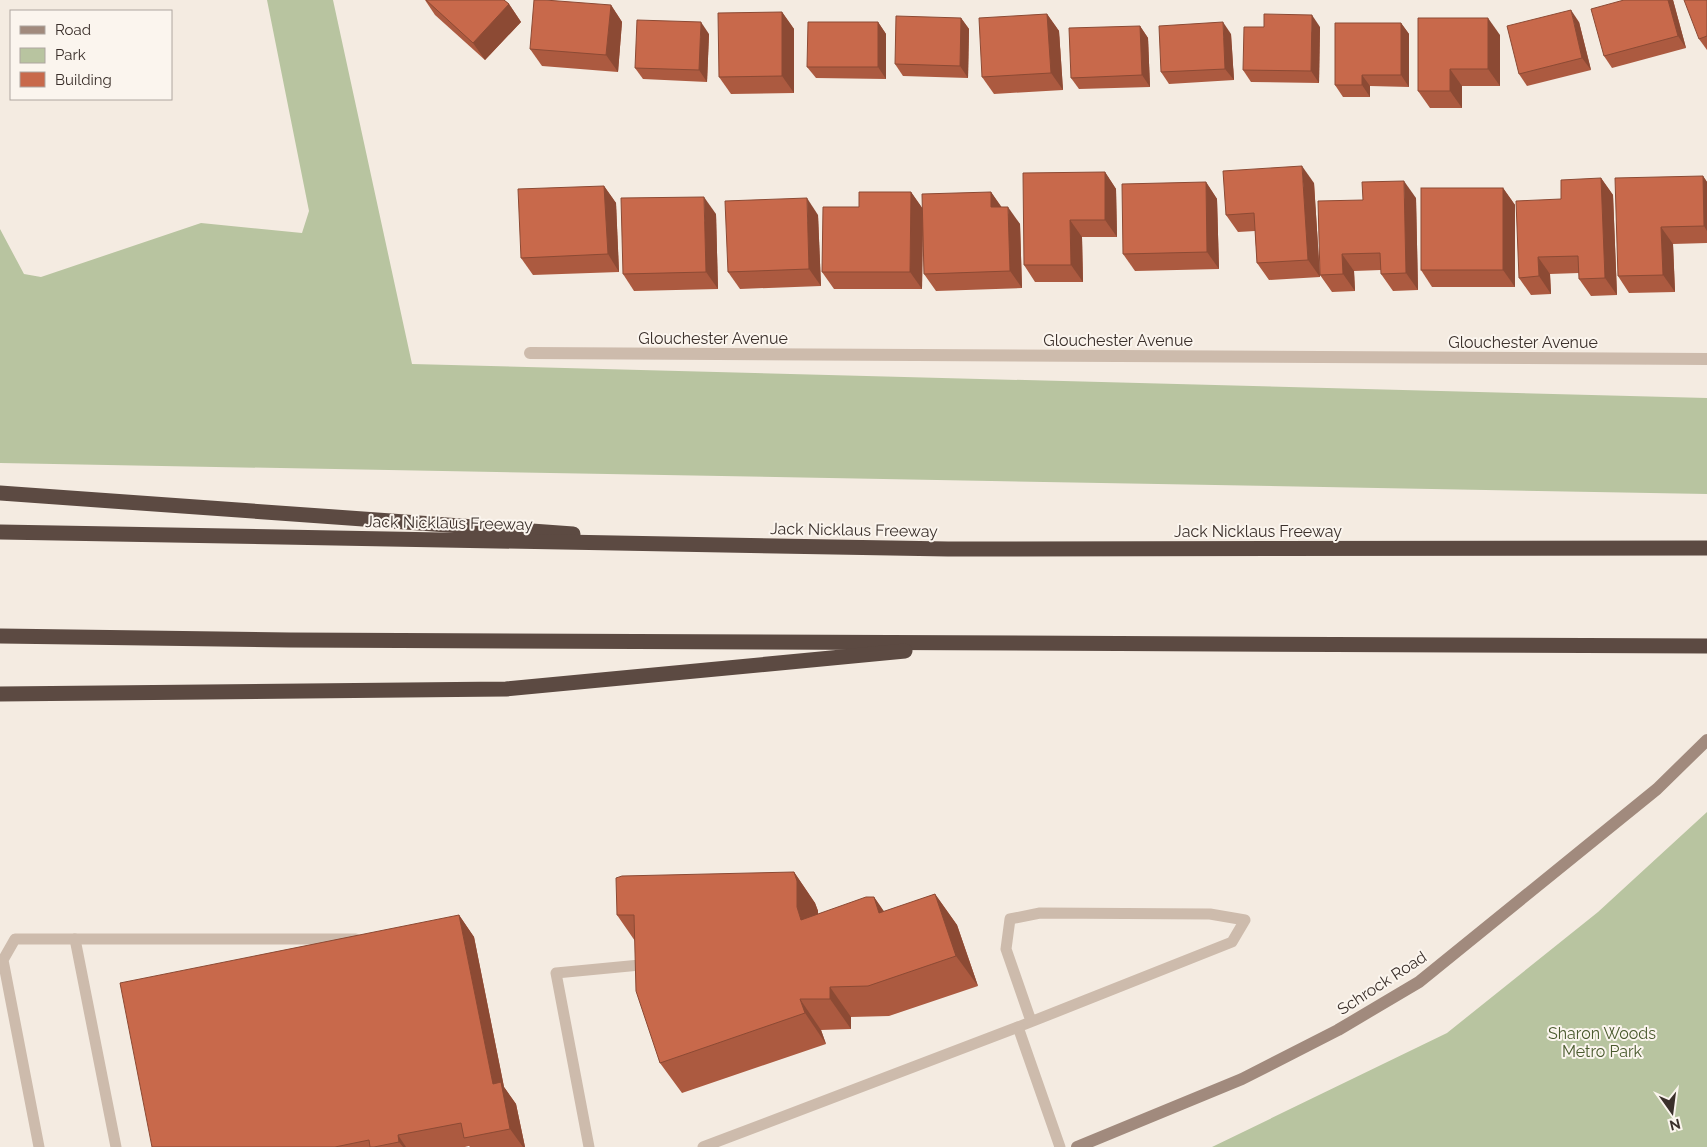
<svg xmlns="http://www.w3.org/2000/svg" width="1707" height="1147" font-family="Raleway,sans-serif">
	<rect width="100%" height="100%" fill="#f4ebe1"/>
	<g fill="#b8c4a0">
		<path d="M267,0h66l79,364 1295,34v96l-1707,-31v-234l24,45 17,3 160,-54 101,10 7,-22z"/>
		<path d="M1707,812v335h-495l235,-114 151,-121z"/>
	</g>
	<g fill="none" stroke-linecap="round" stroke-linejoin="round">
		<g stroke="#cdbbac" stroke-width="11">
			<path d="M75,939l41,208"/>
			<path d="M1031,1021l-25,-72 4,-30 30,-6 170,1 35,6 -13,22 -214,85 42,120"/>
			<path d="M39,1147l-36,-187 12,-21h341"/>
			<path d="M589,1147l-33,-174 84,-8"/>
			<path d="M703,1147l315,-120"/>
		</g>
		<path stroke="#cdbbac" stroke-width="12" d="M530,353l1177,6"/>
		<path stroke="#a18a7d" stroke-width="12" d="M1077,1147l165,-68 96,-49 81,-48 238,-193 50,-49"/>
		<g stroke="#5c4a42" stroke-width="15">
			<path d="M0,493l573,41"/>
			<path d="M0,532l948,17 759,-1"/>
			<path d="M0,636l290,4 1417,6"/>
			<path d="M0,694l506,-5 399,-38"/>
		</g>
	</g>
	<g fill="#ac5a40">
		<path d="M425,0h79l5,4 12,18 -36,38 -50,-45z"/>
		<path d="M1624,0h49l13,48 -74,20 -8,-12z"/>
		<path d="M1707,0v50l-8,-11z"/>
		<path d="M611,5l11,17 -4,50 -76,-6 -12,-17z"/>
		<path d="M782,12l12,17v64l-63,1 -12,-17z"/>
		<path d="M1047,14l12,17 4,59 -69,4 -12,-17z"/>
		<path d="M961,18l8,11 -1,49 -65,-2 -8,-12z"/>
		<path d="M878,22l8,12v45l-70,-1 -9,-11z"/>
		<path d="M1579,22l12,48 -64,16 -8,-12z"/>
		<path d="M1401,23l8,11v53l-39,-1v11h-27l-8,-12z"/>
		<path d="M1140,26l8,12 2,49 -71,2 -8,-11z"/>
		<path d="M1320,27l-1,56 -68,-1 -8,-12z"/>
		<path d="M709,34l-2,48 -64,-3 -8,-11z"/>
		<path d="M1231,34l3,46 -65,4 -8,-12z"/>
		<path d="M1500,35v51h-38v22h-32l-12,-17z"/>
		<path d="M1105,172l11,17 1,48h-35l1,45h-48l-11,-17z"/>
		<path d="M1703,176l4,6v61l-34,1 2,48 -46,1 -11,-17z"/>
		<path d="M1601,178l12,17 4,100 -26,1 -12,-17v-6l-29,1 1,20 -20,1 -12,-17 42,-79z"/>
		<path d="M1206,182l11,17 2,70 -84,2 -12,-17z"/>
		<path d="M1314,183l6,94 -51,3 -12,-17 -2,-32 -17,1 -12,-17z"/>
		<path d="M604,186l12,17 3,69 -86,3 -12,-17z"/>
		<path d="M1503,188l12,17v82h-83l-11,-17z"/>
		<path d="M911,192l11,16 69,-16 10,15 19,17 2,64 -86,3 -12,-17 -1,-45 -1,60h-88l-12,-17 37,-65z"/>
		<path d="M1416,198l2,92 -25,1 -12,-17v-4l-27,1 1,20 -23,1 -12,-17 43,-75z"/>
		<path d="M716,214l2,75 -84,2 -11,-17z"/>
		<path d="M818,215l3,71 -81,3 -12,-17z"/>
		<path d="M794,872l21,31 3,8v3l56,-17 10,15 51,-18 22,31 21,61 -89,30 -38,1v12l-30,1 5,14 -144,49 -22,-30 -25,-122 -18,-26z"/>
		<path d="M459,915l15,22 30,150 12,17 9,43h-55l-1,-1 -4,1h-313z"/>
	</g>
	<g fill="#8c4a34">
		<path d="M1668,0h5l13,48 -8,-12z"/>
		<path d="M509,4l12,18 -36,38 -12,-17z"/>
		<path d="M611,5l11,17 -4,50 -12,-17z"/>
		<path d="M1571,10l8,12 12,48 -9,-12z"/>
		<path d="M782,12l12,17v64l-12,-17z"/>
		<path d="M1047,14l12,17 4,59 -12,-17z"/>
		<path d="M1312,15l8,12 -1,56 -8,-12z"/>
		<path d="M961,18l8,11 -1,49 -8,-12z"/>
		<path d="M1488,18l12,17v51l-12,-17z"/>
		<path d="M701,22l8,12 -2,48 -8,-12z"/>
		<path d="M878,22l8,12v45l-8,-12z"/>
		<path d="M1223,22l8,12 3,46 -9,-11z"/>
		<path d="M1401,23l8,11v53l-8,-12z"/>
		<path d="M1140,26l8,12 2,49 -8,-12z"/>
		<path d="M1450,69l12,17v22l-12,-17z"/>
		<path d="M1362,75l8,11v11l-8,-12z"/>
		<path d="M1302,166l12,17 6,94 -12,-17z"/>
		<path d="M1105,172l11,17 1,48 -12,-17z"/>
		<path d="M1703,176l4,6v49l-3,-5z"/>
		<path d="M1601,178l12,17 4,100 -12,-17z"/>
		<path d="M1404,181l12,17 2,92 -12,-17z"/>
		<path d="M1206,182l11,17 2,70 -12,-17z"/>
		<path d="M604,186l12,17 3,69 -11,-18z"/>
		<path d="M1503,188l12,17v82l-12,-17z"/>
		<path d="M911,192l12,17 -1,80 -12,-17z"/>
		<path d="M991,192l12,17 -12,-2z"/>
		<path d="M704,197l12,17 2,75 -12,-17z"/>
		<path d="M807,198l11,17 3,71 -12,-17z"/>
		<path d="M1008,207l12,17 2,64 -12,-17z"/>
		<path d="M1070,220l12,17 1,45 -12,-17z"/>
		<path d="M1661,227l12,17 2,48 -12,-17z"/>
		<path d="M1342,254l12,17 1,20 -12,-17z"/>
		<path d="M1538,257l12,17 1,20 -12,-18z"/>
		<path d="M794,872l21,31 3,8v27l-17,-18 -4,-13z"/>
		<path d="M935,894l22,31 21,61 -22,-30z"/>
		<path d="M874,897l21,30 -16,-14z"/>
		<path d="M459,915l15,22 30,150 12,17 9,43h-2l-13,-18 -17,-45z"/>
		<path d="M830,987l21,30v12l-21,-30z"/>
		<path d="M800,999l21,31 5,14 -21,-31z"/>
		<path d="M398,1135l8,12h-3l-4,-5z"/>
	</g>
	<g fill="#c8694b" stroke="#8c4a34">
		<path d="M426,0h78l5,4 -36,39z"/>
		<path d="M534,0h11l66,5 -5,50 -76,-6z"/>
		<path d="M1624,0h44l10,36 -74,20 -13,-47z"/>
		<path d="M1684,0h23v36l-8,3z"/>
		<path d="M1571,10l11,48 -63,16 -12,-48z"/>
		<path d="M782,12v64l-63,1 -1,-64z"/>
		<path d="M1047,14l4,59 -69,4 -3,-59z"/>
		<path d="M1264,14l48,1 -1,56 -68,-1 1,-43h20z"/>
		<path d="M896,16l65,2 -1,48 -65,-2z"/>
		<path d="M1418,18h70v51h-38v22h-32z"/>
		<path d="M637,20l64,2 -2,48 -64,-2z"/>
		<path d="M808,22h70v45h-71z"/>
		<path d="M1223,22l2,47 -64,3 -2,-46z"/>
		<path d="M1335,23h66v52h-39v10h-27z"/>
		<path d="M1140,26l2,49 -71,3 -2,-50z"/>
		<path d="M1302,166l6,94 -51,3 -3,-50 -28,2 -3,-44z"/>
		<path d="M1105,172v48h-35l1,45h-47l-1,-92z"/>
		<path d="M1703,176l1,50 -43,1 2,48 -45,1 -3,-98z"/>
		<path d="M1601,178l4,100 -26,1 -1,-23 -40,1 1,19 -20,2 -3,-77 45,-2v-19z"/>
		<path d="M1404,181l2,92 -25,1 -1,-21 -38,1 1,20 -23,1 -2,-74 45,-1 -1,-18z"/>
		<path d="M1206,182l1,70 -84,2 -1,-70z"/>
		<path d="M604,186l4,68 -87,4 -3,-69z"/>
		<rect x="1421" y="188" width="82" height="82"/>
		<path d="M859,192h52l-1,80h-88l1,-65h36z"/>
		<path d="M991,192v15h17l2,64 -86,3 -2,-80z"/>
		<path d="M704,197l2,75 -83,2 -2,-76z"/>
		<path d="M807,198l2,71 -81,3 -3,-71z"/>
		<path d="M794,872l3,9v26l4,13 65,-23h8l5,16 56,-19 21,62 -88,30 -38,1v12h-30l5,14 -145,50 -24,-72 -2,-76h-17l-1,-37 6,-2z"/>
		<path d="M459,915l34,169 8,-2 9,47 -46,9 -3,-15 -63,12 1,7 -25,5h-4l-1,-7 -34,7h-183l-32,-164z"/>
	</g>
	<g text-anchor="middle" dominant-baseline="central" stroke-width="4" stroke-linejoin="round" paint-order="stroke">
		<g font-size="16" fill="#3b302b" stroke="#fbf5ee">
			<text x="713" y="338">Glouchester Avenue</text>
			<text x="1118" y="340">Glouchester Avenue</text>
			<text x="1523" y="342">Glouchester Avenue</text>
			<text transform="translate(449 523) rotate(1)">Jack Nicklaus Freeway</text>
			<text transform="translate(854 530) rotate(1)">Jack Nicklaus Freeway</text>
			<text x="1258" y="531">Jack Nicklaus Freeway</text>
			<text transform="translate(1382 983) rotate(-33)">Schrock Road</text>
		</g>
		<g font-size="16" fill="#4a5a2e" stroke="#fbf5ee">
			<text x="1602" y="1033">Sharon Woods<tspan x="1602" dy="18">Metro Park</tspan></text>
		</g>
	</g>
	<rect x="10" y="10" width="162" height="90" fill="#fbf5ee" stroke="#aea6a0"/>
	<rect x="20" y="26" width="25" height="8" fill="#a18a7d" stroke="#aea6a0"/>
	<text x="55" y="35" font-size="15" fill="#3b302b">Road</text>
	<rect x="20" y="48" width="25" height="15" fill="#b8c4a0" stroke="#aea6a0"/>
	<text x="55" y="60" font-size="15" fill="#3b302b">Park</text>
	<rect x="20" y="72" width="25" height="15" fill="#c8694b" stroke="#aea6a0"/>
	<text x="55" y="85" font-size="15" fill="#3b302b">Building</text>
	<g transform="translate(1672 1112) rotate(166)" stroke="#fbf5ee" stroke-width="4" paint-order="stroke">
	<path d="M0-4L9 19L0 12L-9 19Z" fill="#3b302b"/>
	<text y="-8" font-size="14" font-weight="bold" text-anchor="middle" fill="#3b302b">N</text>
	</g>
</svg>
